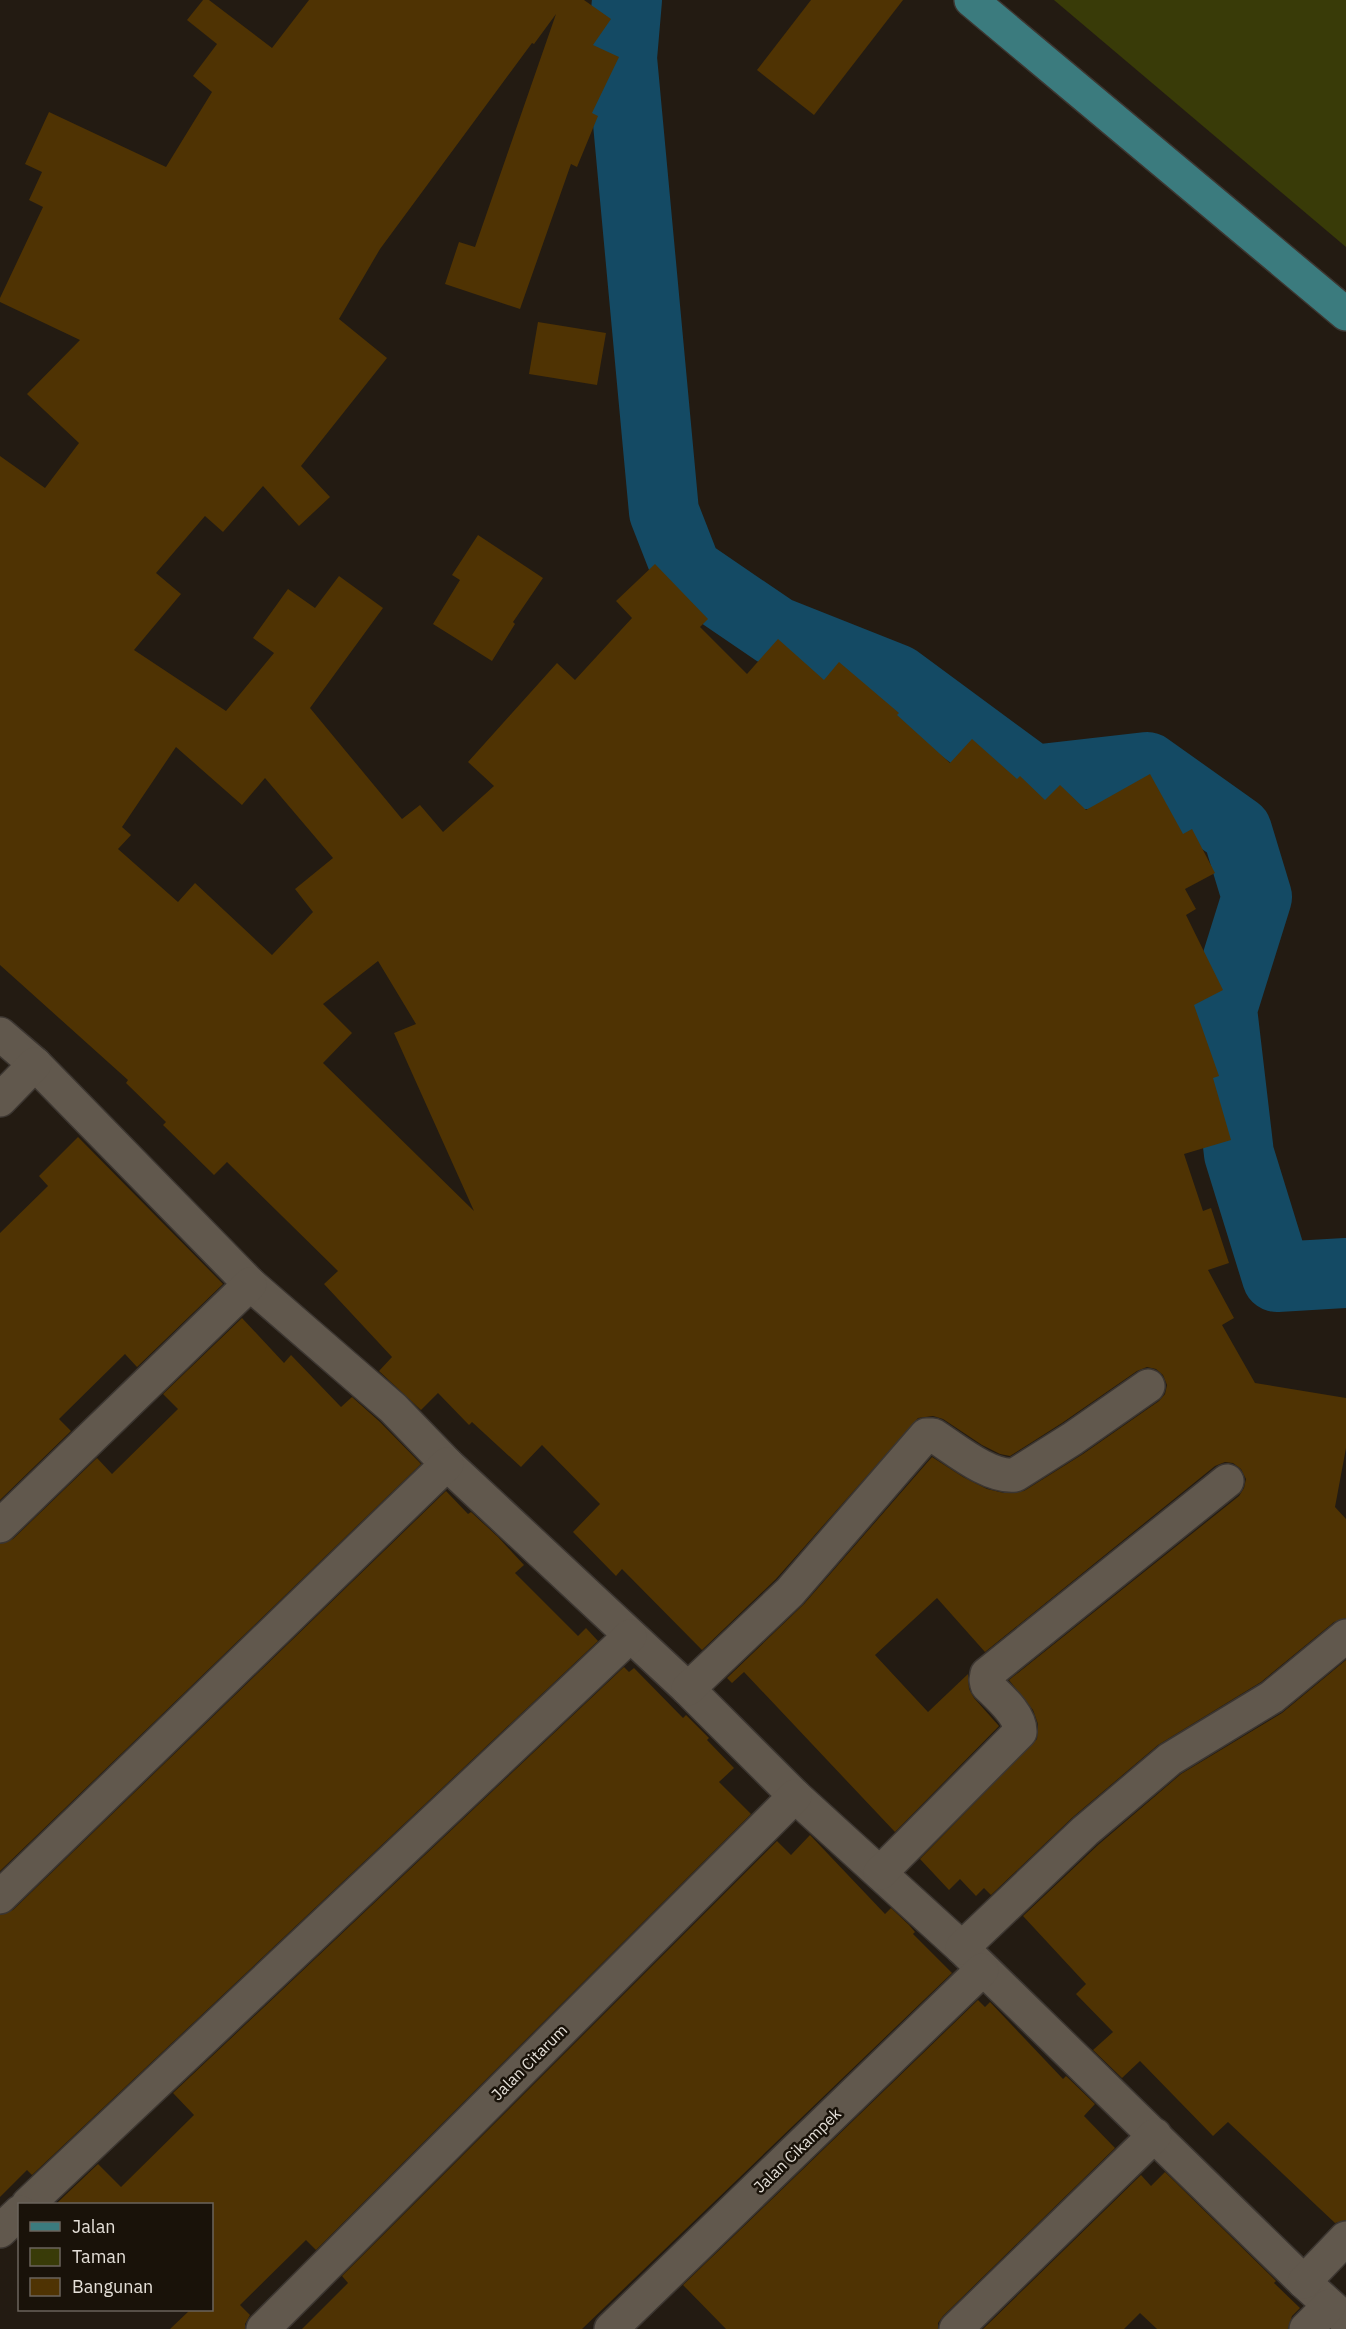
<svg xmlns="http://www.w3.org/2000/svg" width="1346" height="2329" font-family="'IBM Plex Sans',sans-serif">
	<rect width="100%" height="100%" fill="#231b12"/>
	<path fill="#393b08" d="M1054,0h292v247z"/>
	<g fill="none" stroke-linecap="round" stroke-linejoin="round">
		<path stroke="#144a64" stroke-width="70" d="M627,0l-5,58 42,454 23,59 88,60 121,48 137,101 114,-13 90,64 20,66 -35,112 17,145 38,123 69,-4"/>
	</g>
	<g fill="#4f3303" fill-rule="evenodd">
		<path d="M203,0h6l63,48 37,-48h275l27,19 -18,26 26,12 -27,56 6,3 -21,51 -6,-3 -51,145 -75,-25 14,-42 16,5 81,-233 -22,30 -2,-1 -152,206 -41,70 48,39 -86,108 29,31 -31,29 -36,-40 -40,46 -18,-16 -49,57 25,21 -47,56 92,61 48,-58 -21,-15 35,-49 27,19 24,-32 44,32 -73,100 92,111 18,-14 23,27 51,-46 -26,-24 89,-99 18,17 57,-62 -16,-17 39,-37 53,55 -8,8 47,47 31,-35 46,41 15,-18 60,51 -2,2 53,48 22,-24 45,40 3,-3 25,24 15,-15 26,25 64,-36 33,60 9,-5 23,44 -30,16 11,20 -10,6 37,75 -29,15 25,71 -6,2 18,62 -47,14 19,57 8,-3 18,55 -21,7 26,48 -12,7 33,58 91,15v50l-11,59 11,12v99l-12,4 -73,60 -103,63 -85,72 -82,78 -7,-7 -8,8 -16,-17 -11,11 -29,-31 117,-120 1,-15 -5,-14 -24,-30 230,-184 5,-8 2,-9 -5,-10 -8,-6 -8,-1 -10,4 -230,186 -48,-54 -62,57 53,57 40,-38 1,15 5,9 25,28 -104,106 -151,-160 -12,11 -5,-5 77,-74 128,-147 31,20 24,12 17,4 20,-2 59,-37 76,-53 6,-7 2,-9 -4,-10 -7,-6 -9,-2 -10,4 -75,52 -52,33 -10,-2 -18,-9 -39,-26 -10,-3 -15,2 -142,161 -74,71 -80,-81 -6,7 -43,-44 27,-28 -58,-59 -21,22 -49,-45 -3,3 -31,-32 -17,17 -42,-39 13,-14 -68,-73 14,-13 -111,-109 -13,13 -51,-50 3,-3 -40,-39 2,-3 -128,-115v-509l45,32 34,-45 -52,-49 53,-54 -80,-38v-4l43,-91 -14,-7 13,-28 -17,-8 24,-52 117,55 46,-75 -19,-16 24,-32 -30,-24zM176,747l66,58 23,-27 68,80 -38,31 18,23 -41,43 -77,-72 -17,19 -60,-53 13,-14 -9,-8zM378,961l38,63 -22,9 80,178 -151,-148 29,-30 -29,-29z"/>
		<path d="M811,0h92l-89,115 -57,-45z"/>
		<path d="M538,322l68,11 -9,52 -68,-11z"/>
		<path d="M478,535l65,43 -30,44 2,2 -23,37 -59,-37 27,-44 -8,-5z"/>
		<path d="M78,1137l145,147 -86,83 -12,-13 -66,65 12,12 -71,69v-267l48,-47 -9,-10z"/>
		<path d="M242,1318l42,45 7,-8 50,52 11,-10 28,25 41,42 -421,407v-327l13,-5 84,-81 15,16 66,-65 -15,-15z"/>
		<path d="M446,1491l22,23 3,-2 27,25 26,28 -9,8 63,63 8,-8 12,13 -566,534 -5,-5 -27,27v-282l13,-5z"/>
		<path d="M1346,1660v560l-11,3 -107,-101 -15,14 -73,-75 -18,17 -29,-28 20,-18 -37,-38 10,-10 -63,-68 75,-71 83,-71 101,-61z"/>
		<path d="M624,1667l5,5 5,-4 49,50 3,-3 23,23 -2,2 27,28 -15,14 32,32 -435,436 -10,-10 -66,65 10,10 -5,9v5h-75l20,-19h22v-105h-152l-2,-3 40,-38 23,23 73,-72 -21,-22z"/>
		<path d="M810,1835l75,79 6,-6 18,17 6,7 -2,2 39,39 -370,356h-280l46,-46 -6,-7 435,-435 14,14z"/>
		<path d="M978,2000l7,7 5,-5 73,77 3,-3 29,28 -11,12 31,32 -172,168 -5,7v6h-212l-43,-44z"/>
		<path d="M1165,2172l111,109 -2,2 26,25 -8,8 -4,13h-131l-17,-16 -16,16h-141l158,-154 10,11z"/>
	</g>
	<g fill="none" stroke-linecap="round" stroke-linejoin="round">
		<g stroke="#3c3631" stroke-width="36">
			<g id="minor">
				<path d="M0,1034l35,30 215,220 143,124 54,56 241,225 107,107 167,152 342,334 42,38"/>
				<path d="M0,1100l35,-36"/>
				<path d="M0,1526l250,-242"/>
				<path d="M688,1689l102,-97 136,-157h7c22,14 56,43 82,40l57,-36 76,-53"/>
				<path d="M880,1873l140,-141c1,-17 -21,-35 -33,-47l-1,-5 1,-6 240,-193"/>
				<path d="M0,1897l447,-433"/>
				<path d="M962,1948l123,-117 85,-72 102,-62 74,-61"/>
				<path d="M28,2204l602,-568"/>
				<path d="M0,2231l20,-19"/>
				<path d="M1304,2282l42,-44"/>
				<path d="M263,2329l532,-533"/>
				<path d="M611,2329l371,-359"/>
				<path d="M956,2329l199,-194"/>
				<path d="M1306,2329l23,-23"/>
			</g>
		</g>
		<g stroke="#3c3631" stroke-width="36">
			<path id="primary" d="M971,0l375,314"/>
		</g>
		<use href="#minor" stroke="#61584d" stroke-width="33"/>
		<use href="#primary" stroke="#3b7b7e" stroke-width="33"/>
	</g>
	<g text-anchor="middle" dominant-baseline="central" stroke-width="5" stroke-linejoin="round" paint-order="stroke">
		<g font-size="16" fill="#e5e0d9" stroke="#191209">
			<text transform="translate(529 2062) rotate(-45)">Jalan Citarum</text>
			<text transform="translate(797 2150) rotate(-44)">Jalan Cikampek</text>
		</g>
	</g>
	<rect x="18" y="2203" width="195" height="108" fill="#191209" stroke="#6b645c" stroke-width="1.5"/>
	<rect x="30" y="2222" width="30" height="9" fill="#3b7b7e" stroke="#6b645c" stroke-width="1.5"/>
	<text x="72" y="2233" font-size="18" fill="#e5e0d9">Jalan</text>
	<rect x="30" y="2248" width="30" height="18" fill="#393b08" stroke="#6b645c" stroke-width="1.5"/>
	<text x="72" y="2263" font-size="18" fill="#e5e0d9">Taman</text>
	<rect x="30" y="2278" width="30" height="18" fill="#4f3303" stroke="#6b645c" stroke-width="1.5"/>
	<text x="72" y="2293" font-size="18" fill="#e5e0d9">Bangunan</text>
</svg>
